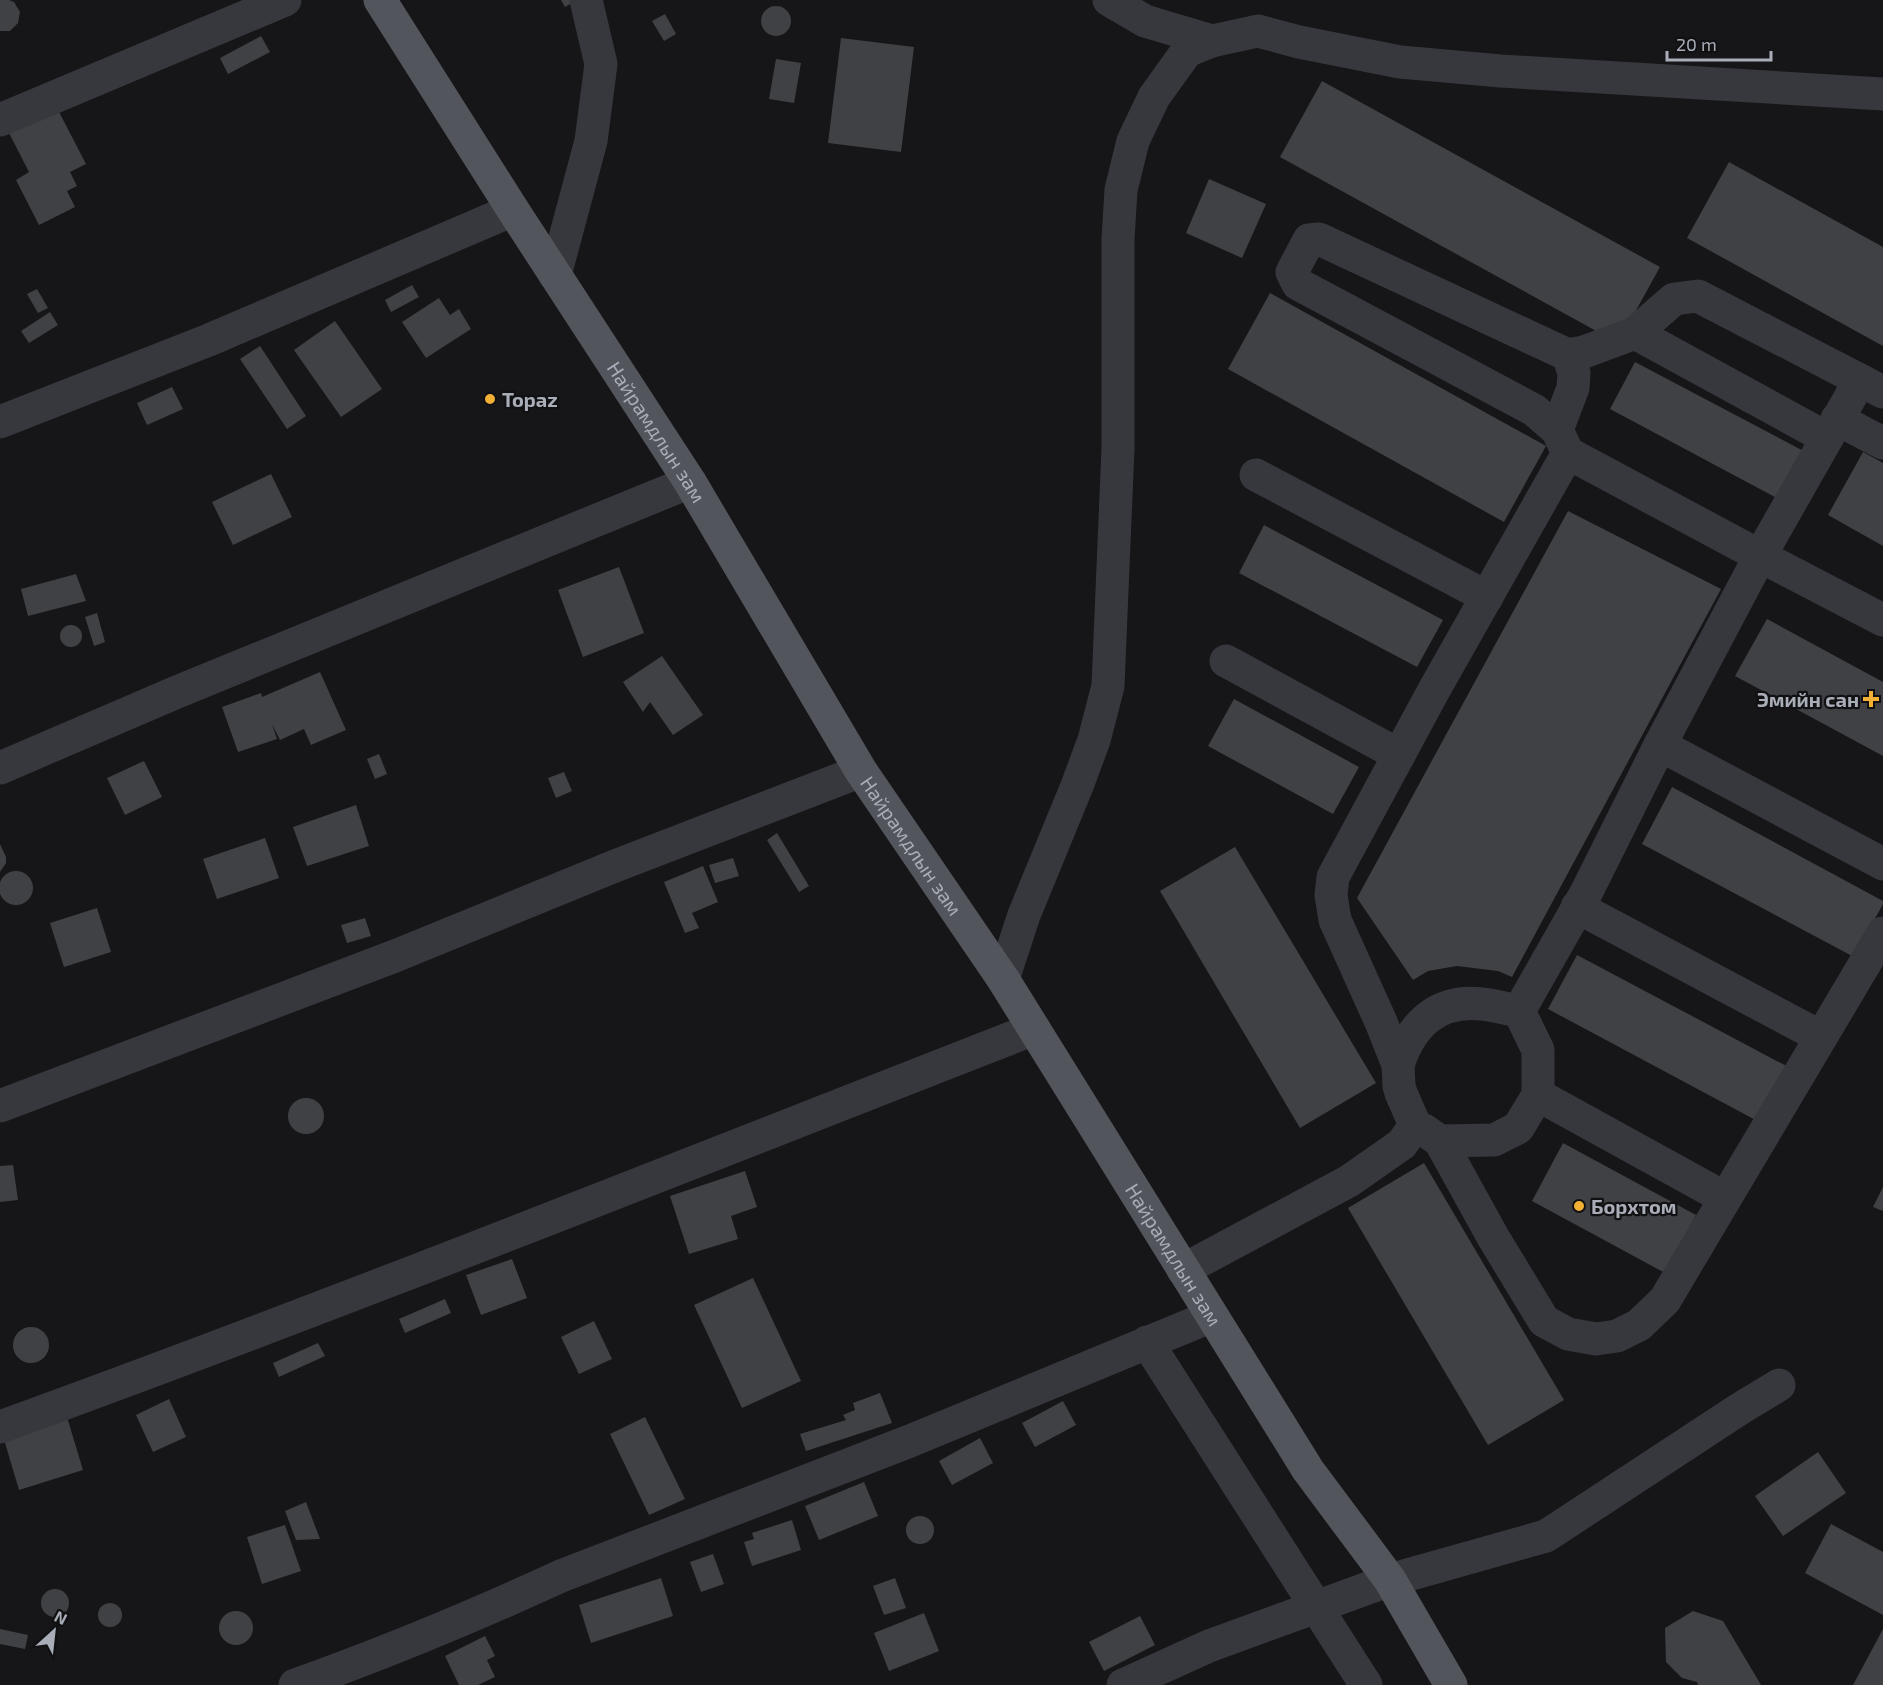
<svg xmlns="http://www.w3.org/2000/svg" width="1883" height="1685" font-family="'Exo 2',sans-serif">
	<rect width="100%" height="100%" fill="#161618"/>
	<g fill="#404145">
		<path d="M0,0h9l5,2 6,10 -2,11 -8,8h-10z"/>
		<path d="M561,0h16l-12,7z"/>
		<circle cx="776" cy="21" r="15"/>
		<path d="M665,14l11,20 -12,7 -12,-20z"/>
		<path d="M261,36l9,16 -42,22 -8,-16z"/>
		<path d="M841,38l73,9 -13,105 -73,-9z"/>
		<path d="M776,59l25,4 -7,40 -25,-4z"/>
		<path d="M1322,81l338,186 -42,76 -338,-186z"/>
		<path d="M57,108l29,56 -16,8 7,14 -10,5 8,16 -36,18 -23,-45 13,-8 -20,-39z"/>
		<path d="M1729,162l154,85v99l-196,-108z"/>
		<path d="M1209,179l57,25 -24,54 -56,-25z"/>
		<path d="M412,285l7,12 -28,15 -6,-12z"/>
		<path d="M37,289l11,19 -10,5 -11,-19z"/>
		<path d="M1270,293l276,153 -42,76 -276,-153z"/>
		<path d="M439,298l11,17 9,-6 12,20 -45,29 -24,-36z"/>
		<path d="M50,312l8,13 -29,18 -8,-12z"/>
		<path d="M335,321l47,68 -41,28 -47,-67z"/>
		<path d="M260,346l46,70 -19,13 -47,-70z"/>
		<path d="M1635,362l178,94 -25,48 -178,-95z"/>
		<path d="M172,387l11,22 -36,16 -10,-22z"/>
		<path d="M1863,452l20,11v83l-55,-31z"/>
		<path d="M271,474l21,43 -59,28 -21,-43z"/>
		<path d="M1568,511l153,78 -209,388 -14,-6 -41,-5 -29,5 -15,9 -56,-82z"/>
		<path d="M1264,525l179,95 -26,47 -178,-94z"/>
		<path d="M619,567l25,66 -61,24 -25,-67z"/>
		<path d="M76,574l10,27 -58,15 -7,-27z"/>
		<path d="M97,613l8,29 -11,4 -9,-29z"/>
		<path d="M1767,619l116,63v74l-148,-80z"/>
		<circle cx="71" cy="636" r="11"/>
		<path d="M662,656l41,59 -30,20 -23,-33 -7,10 -20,-30z"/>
		<path d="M320,672l26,58 -35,15 -7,-16 -24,11 -8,-16 5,15 -39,13 -16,-45 39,-14 1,4z"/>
		<path d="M1234,699l125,68 -26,47 -125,-68z"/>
		<path d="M379,754l8,20 -12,5 -8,-20z"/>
		<path d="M144,761l18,36 -37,18 -18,-37z"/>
		<path d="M564,772l8,19 -16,7 -8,-20z"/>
		<path d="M1672,787l211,114v3l-29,53 -212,-113z"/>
		<path d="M356,805l13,41 -62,20 -14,-39z"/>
		<path d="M777,833l32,53 -10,6 -32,-52z"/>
		<path d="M265,838l14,40 -62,21 -14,-40z"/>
		<path d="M0,844l6,13v6l-6,9z"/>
		<path d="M1235,847l141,236 -76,45 -140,-237z"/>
		<path d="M733,858l6,18 -24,7 -6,-18z"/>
		<path d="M703,866l15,36 -26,11 7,15 -14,5 -21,-51z"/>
		<circle cx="16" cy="888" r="17"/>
		<path d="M97,908l14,44 -47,15 -14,-44z"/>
		<path d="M365,918l6,18 -24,7 -6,-18z"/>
		<path d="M1577,955l215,114 -29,55 -215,-115z"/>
		<circle cx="306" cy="1116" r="18"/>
		<path d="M1563,1143l133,72 -31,58 -133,-72z"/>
		<path d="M1424,1163l140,237 -76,45 -140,-237z"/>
		<path d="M13,1165l5,35 -18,2v-36z"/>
		<path d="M745,1171l12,36 -26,9 7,23 -49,15 -19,-58z"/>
		<path d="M1883,1187v24l-10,-4z"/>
		<path d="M512,1259l15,39 -46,17 -15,-40z"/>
		<path d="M753,1278l48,103 -59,27 -48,-103z"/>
		<path d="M445,1299l6,14 -46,20 -6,-14z"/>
		<path d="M594,1321l18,38 -33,15 -18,-37z"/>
		<circle cx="31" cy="1345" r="18"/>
		<path d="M318,1343l7,13 -46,21 -6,-14z"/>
		<path d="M880,1393l12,30 -86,28 -6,-17 46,-14 -3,-5 12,-5 -2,-7z"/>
		<path d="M169,1399l17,38 -33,15 -17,-37z"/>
		<path d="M1063,1401l13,24 -41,22 -13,-24z"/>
		<path d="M67,1417l16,53 -64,20 -16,-54z"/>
		<path d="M645,1417l40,82 -36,16 -39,-81z"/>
		<path d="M980,1438l13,25 -41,22 -13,-24z"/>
		<path d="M1818,1452l28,41 -63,43 -28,-40z"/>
		<path d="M864,1482l14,34 -59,24 -14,-34z"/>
		<path d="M306,1502l14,37 -24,1 -11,-29z"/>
		<circle cx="920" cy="1530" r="14"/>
		<path d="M792,1520l9,30 -49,16 -8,-24 10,-3 -2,-6z"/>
		<path d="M1831,1524l52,28v63l-78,-42z"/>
		<path d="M285,1525l16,46 -39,13 -15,-47z"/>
		<path d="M713,1554l11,30 -23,8 -11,-30z"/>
		<path d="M661,1578l12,38 -82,27 -12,-38z"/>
		<path d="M895,1578l11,30 -22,7 -11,-29z"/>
		<circle cx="55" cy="1603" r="14"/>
		<circle cx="110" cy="1615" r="12"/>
		<circle cx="236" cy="1628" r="17"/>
		<path d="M1693,1611l30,10 38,64h-63l-1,-3 -15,-4 -16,-16 -1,-34z"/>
		<path d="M924,1613l15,38 -50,20 -15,-38z"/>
		<path d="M1140,1616l15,29 -51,26 -15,-29z"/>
		<path d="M0,1629l28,6 -3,14 -25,-5z"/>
		<path d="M1883,1629v56h-30z"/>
		<path d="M485,1636l10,20 -8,4 8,17 -17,8h-19l-14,-29z"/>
	</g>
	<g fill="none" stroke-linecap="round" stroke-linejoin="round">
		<g stroke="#37383d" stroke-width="33">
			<path d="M1109,0l36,21 67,20 46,-10 41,11 101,20 101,9 382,23"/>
			<path d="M0,120l285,-120"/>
			<path d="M555,275l36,-134 10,-77 -15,-64"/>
			<path d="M1635,333l192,105"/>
			<path d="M1860,380l-100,176 123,64"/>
			<path d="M1837,419l46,24"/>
			<path d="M0,422l209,-82 304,-130"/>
			<path d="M1557,430l16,-42 1,-15 -6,-18"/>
			<path d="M1568,453l-11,-23 -23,-20 -236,-126 -6,-12 17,-32 10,-1 249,116 16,-3 51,-19 39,-34 24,-3 185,96"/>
			<path d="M1256,475l231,122"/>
			<path d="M1226,661l173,94"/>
			<path d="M1660,745l223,119"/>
			<path d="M0,768l177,-76 513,-210"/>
			<path d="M1577,907l244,130"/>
			<path d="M1003,979l21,-64 53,-129 17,-46 14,-54 10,-238v-209l3,-49 12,-49 21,-44 33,-46 25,-10"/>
			<path d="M1398,1065c13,-40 39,-66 84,-61 12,1 25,5 37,7l19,39v45l-20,33 -24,12 -54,1 -16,-11"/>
			<path d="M1538,1095l187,103"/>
			<path d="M0,1106l395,-150 220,-90 246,-95"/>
			<path d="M1440,1141l53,96 51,84 24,13 28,5 21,-3 22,-11 26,-25 218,-367"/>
			<path d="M1183,1270l166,-89 53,-37 13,-19 -14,-32 -2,-7 -1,-21 -17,-43 -46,-102 -4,-25 2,-18 101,-187 134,-237 192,103 -100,189 -74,148 -67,118"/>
			<path d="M1147,1342l219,343"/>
			<path d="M0,1427c347,-126 690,-264 1034,-398"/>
			<path d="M295,1685c90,-32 179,-69 266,-109l349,-135 302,-125"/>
			<path d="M1123,1685l86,-39 181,-66 156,-44 195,-128 38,-23"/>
		</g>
		<path stroke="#53555c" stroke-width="33" id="s1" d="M380,0l133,210 177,272 171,289 142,208 305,491 82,110 61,105"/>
	</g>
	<g fill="#f2b134" stroke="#111113" stroke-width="2">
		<circle cx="490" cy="399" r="6"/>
		<path d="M1868 690h6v6h6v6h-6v6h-6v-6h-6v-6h6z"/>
		<circle cx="1579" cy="1206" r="6"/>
	</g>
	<g text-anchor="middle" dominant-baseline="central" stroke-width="4.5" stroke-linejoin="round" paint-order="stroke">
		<g font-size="20" font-weight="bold" fill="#a8adb8" stroke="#111113" text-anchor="start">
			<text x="502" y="399">Topaz</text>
			<text x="1859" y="699" text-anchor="end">Эмийн сан</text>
			<text x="1591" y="1206">Борхтом</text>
		</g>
		<g font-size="20" fill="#a8adb8" stroke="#111113">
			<text stroke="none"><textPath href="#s1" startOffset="513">Найрамдлын зам</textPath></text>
			<text stroke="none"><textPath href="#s1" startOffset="999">Найрамдлын зам</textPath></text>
			<text stroke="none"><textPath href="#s1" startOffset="1485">Найрамдлын зам</textPath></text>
		</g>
	</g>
	<g transform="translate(54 1631) rotate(27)" stroke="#111113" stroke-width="4.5" paint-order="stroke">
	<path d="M0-4.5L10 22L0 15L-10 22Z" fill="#a8adb8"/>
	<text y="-9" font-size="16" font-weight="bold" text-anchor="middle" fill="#a8adb8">N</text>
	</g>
	<path d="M1667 51v9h104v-9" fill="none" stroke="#a8adb8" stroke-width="3"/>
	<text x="1676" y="51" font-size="18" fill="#a8adb8" stroke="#111113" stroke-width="4.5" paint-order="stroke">20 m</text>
</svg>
